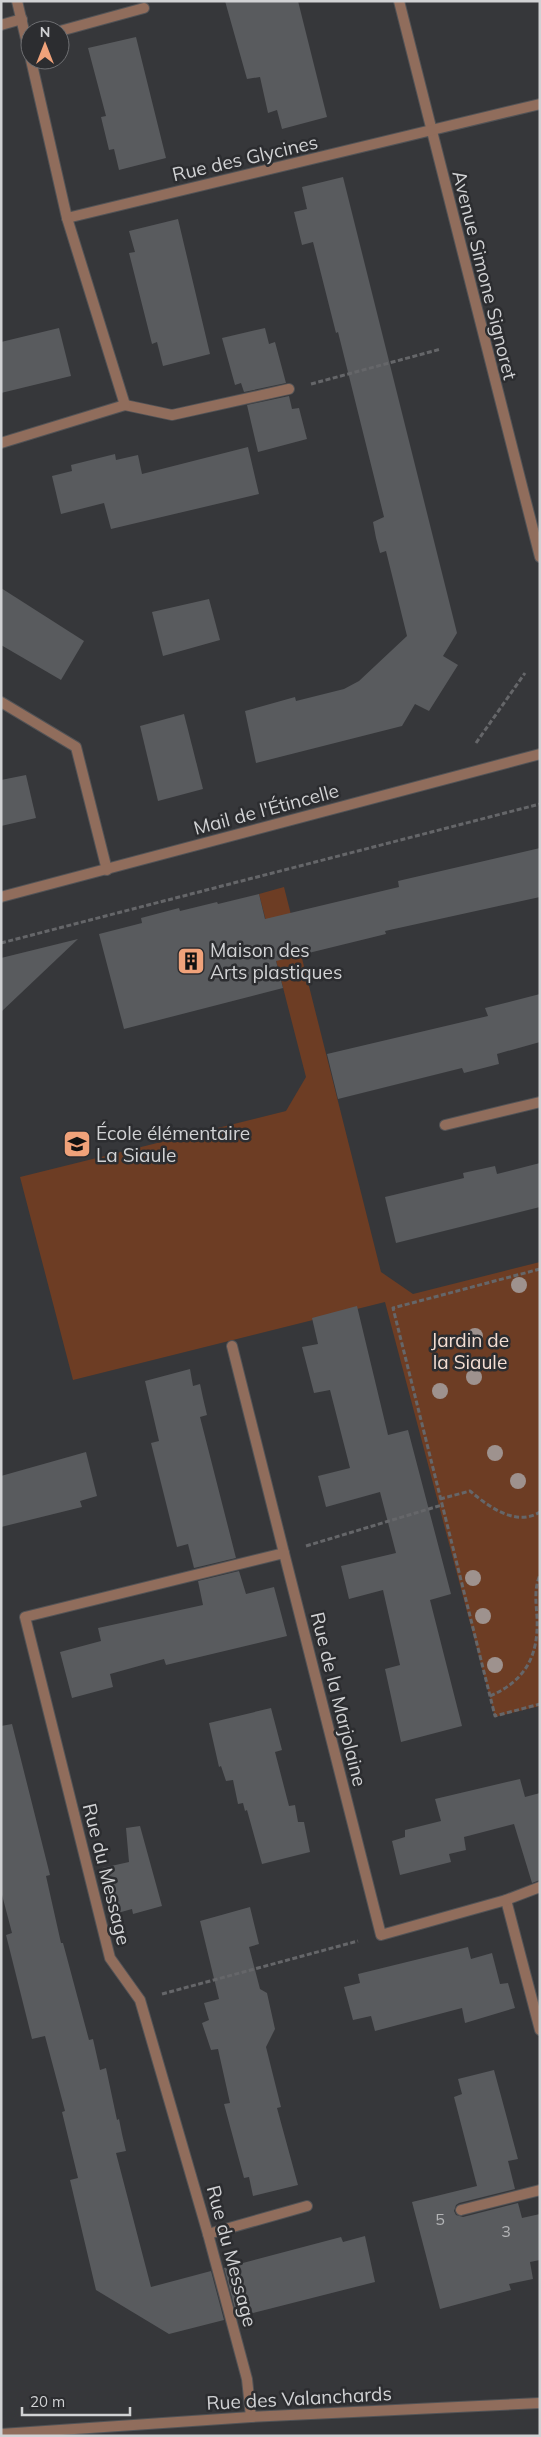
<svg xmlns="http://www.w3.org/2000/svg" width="541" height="2437" font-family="Mulish,sans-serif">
	<rect width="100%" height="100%" fill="#36373a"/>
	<path fill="#6d3d24" d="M284,887l97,385 32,22 127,-32v444l-45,11 -110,-415 -312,78 -53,-203 266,-66 20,-34 -47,-183z"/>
	<g fill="#595b5e">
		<path d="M225,1h73l29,116 -45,12 -5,-19 -9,3 -8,-36 -13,2z"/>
		<path d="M136,37l30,121 -47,12 -5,-21 -5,1 -8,-33 5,-1 -18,-68z"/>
		<path d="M343,177l114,456 -14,23 15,9 -29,46 -14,-7 -13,22 -146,37 -11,-52 50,-14 1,4 48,-12 15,-8 48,-45 -21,-85 -6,2 -4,-15 -3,-16 11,-5 -46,-185 -2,1 -23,-91 -11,3 -8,-33 13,-3 -5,-22z"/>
		<path d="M178,219l32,135 -47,12 -6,-24 -5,2 -23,-91 6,-1 -6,-21z"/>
		<path d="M59,328l12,48 -70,17v-51z"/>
		<path d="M265,328l4,16 6,-2 11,41 -42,9 -3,-9 -6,2 -13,-47z"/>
		<path d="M289,396l3,13 7,-1 8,31 -49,13 -11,-47z"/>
		<path d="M248,447l11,47 -148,35 -7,-26 -43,11 -9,-38 20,-5 -1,-6 44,-11 1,6 22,-5 4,19z"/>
		<path d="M1,588l83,53 -23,39 -60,-35z"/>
		<path d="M209,599l11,41 -57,16 -11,-44z"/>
		<path d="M184,714l19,75 -45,12 -18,-75z"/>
		<path d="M26,775l10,43 -35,8v-46z"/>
		<path d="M540,848v49l-155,34 1,3 -110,27 7,27 -159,41 -25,-95 43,-11 -1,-5 38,-10 1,3 37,-9 1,2 41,-10 6,25 134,-32 -1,-6z"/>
		<path d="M78,939l-77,73v-54z"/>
		<path d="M540,994v48l-43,12 2,10 -35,9 -2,-5 -124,31 -11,-45 161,-38 -3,-8z"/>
		<path d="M540,1163v44l-144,36 -11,-46 79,-19 -1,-5 32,-7 2,8z"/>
		<path d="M357,1306l31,129 20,-5 43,164 -21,6 32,126 -61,16 -16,-73 15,-4 -17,-75 -34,9 -8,-33 55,-13 -16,-61 -54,15 -8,-31 32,-8 -20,-78 -16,3 -12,-46 16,-3 -6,-26z"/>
		<path d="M190,1369l3,17 7,-2 3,14 4,17 -7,2 36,141 -42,10 -6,-24 -11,3 -26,-104 8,-2 -14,-60z"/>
		<path d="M86,1452l11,44 -17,5 2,6 -81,20v-51z"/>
		<path d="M239,1571l7,23 28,-7 13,49 -121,29 -2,-6 -54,15 3,13 -41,11 -12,-46 41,-11 -3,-13 105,-23 -5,-24z"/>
		<path d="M271,1708l11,42 -7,2 14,54 6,-1 3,17h6l6,30 -48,12 -15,-54 -2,1 -2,-8 -5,1 -5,-24 -7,1 -5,-15 -2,1 -10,-44z"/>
		<path d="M12,1724l38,151 -4,1 15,67h2l26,97 4,-1 7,31 6,-2 11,52 2,-1 3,15 4,17 -10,2 35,134 60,-16 13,49 -55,14 -73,-44 -26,-110 8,-2 -16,-66 3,-1 -20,-75 -13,3 -26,-104 6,-2 -11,-42v-165z"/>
		<path d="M520,1779l5,18 15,-4v87l-8,3 -18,-59 -50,13 2,13 -17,4 2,8 -51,13 -8,-34 13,-4v-7l36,-9 -6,-22z"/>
		<path d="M140,1826l22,80 -29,8 -1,-5 -18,5 -12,-46 27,-6 -3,-34z"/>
		<path d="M250,1907l9,37 -10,3 11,42 7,4 8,36 -9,18 15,60 -4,1 21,77 -45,11 -4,-19 -5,1 -20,-74 6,-1 -12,-54 -7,1 -9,-27 7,-3 -5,-17 15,-4 -19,-78z"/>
		<path d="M468,1947l3,12 21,-6 8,31 8,-1 7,25 -50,15 -3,-15 -87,23 -4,-15 -18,4 -9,-33 16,-4 -2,-9z"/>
		<path d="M494,2070l24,89 -10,2 7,28 -56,14 -3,2 -2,6 2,4 7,2 55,-14 4,15 18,-4v46l-10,2 3,17 -24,5 2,6 -71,19 -28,-107 65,-16 -23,-89 8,-3 -4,-15z"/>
		<path d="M365,2236l10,46 -138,35 -13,-49 117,-31 2,5z"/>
	</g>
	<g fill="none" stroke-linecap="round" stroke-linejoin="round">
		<g stroke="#525356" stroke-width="12">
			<g id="service">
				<path d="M1,25l21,-6"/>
				<path d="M60,31l84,-23"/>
				<path d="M125,405l47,10 117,-26"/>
				<path d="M445,1125l95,-23"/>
				<path d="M232,1346l52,207"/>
				<path d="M461,2210l79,-20"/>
				<path d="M208,2234l99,-28"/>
			</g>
		</g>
		<g stroke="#525356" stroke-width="12">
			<g id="minor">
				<path d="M17,1l13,55"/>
				<path d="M399,1l141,556"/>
				<path d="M67,218l473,-114"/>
				<path d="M1,443l124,-38 -58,-187 -36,-158"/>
				<path d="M1,702l75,45 31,123"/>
				<path d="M1,897l539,-143"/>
				<path d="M506,1900l34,130"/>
				<path d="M251,2417l-4,-38 -39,-145 -68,-234 -30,-42 -85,-341 259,-64 97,382 125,-35 34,-13"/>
				<path d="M1,2434l250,-17 289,-14"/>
			</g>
		</g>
		<g stroke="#656669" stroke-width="3" stroke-dasharray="5 2.5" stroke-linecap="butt">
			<path d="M311,384l130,-35"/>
			<path d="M476,743l49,-70"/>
			<path d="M1,943l539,-139"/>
			<path d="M540,1269l-147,39 102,408 45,-12"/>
			<path d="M440,1499l30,-8c19,16 46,36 70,21"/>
			<path d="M306,1546l136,-41"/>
			<path d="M490,1696c35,-15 49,-40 47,-79 -1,-14 -3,-29 3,-42"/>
			<path d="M162,1994l196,-53"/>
		</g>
		<use href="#service" stroke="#906d5c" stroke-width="10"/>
		<use href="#minor" stroke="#906d5c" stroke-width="10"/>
	</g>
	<g fill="#9e928e">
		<circle cx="519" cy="1285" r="8"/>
		<circle cx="475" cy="1336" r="8"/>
		<circle cx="474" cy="1377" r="8"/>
		<circle cx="440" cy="1391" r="8"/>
		<circle cx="495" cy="1453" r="8"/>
		<circle cx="518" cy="1481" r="8"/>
		<circle cx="473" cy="1578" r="8"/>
		<circle cx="483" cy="1616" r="8"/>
		<circle cx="495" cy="1665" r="8"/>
	</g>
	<defs>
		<g id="building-square" transform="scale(1.4375)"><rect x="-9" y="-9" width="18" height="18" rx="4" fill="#f0a27a" stroke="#2c2d30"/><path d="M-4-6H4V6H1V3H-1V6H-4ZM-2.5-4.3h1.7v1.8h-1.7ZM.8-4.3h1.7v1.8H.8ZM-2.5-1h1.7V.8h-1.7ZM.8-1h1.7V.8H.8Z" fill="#111"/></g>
		<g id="school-square" transform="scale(1.4375)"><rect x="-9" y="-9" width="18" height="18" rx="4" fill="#f0a27a" stroke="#2c2d30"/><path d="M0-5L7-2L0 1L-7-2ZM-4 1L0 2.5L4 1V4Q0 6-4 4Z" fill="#111"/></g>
	</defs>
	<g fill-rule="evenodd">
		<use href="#building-square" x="191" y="961"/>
		<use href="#school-square" x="77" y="1144"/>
	</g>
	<g text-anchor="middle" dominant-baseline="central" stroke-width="5" stroke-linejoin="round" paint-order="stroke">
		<g font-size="16" fill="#b3b4b6">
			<text x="440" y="2219">5</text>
			<text x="506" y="2231">3</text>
		</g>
		<g font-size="19" fill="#d1d2d4" stroke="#2c2d30">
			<text transform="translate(245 158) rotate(-13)">Rue des Glycines</text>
			<text transform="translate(485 275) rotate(76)">Avenue Simone Signoret</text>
			<text transform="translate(266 809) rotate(-15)">Mail de l'Étincelle</text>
			<text transform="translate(339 1699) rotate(76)">Rue de la Marjolaine</text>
			<text transform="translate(107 1874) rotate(76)">Rue du Message</text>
			<text transform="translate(232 2256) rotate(75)">Rue du Message</text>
			<text transform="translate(299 2398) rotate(-3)">Rue des Valanchards</text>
		</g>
		<g font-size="19" fill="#d1d2d4" stroke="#2c2d30" text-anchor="start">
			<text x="210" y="950">Maison des<tspan x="210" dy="22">Arts plastiques</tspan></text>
			<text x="96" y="1133">École élémentaire<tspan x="96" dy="22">La Siaule</tspan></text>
		</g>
		<g font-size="19" fill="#f3ddd2" stroke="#2c2d30">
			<text x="470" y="1340">Jardin de<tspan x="470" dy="22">la Siaule</tspan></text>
		</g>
	</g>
	<rect width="541" height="2437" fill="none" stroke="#d1d2d4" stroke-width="5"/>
	<g transform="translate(45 45)"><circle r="24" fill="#2c2d30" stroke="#6e6f72"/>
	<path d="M0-4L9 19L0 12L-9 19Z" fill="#f0a27a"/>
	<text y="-8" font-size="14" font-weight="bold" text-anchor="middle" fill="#d1d2d4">N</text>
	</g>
	<path d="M22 2407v8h108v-8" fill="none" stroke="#d1d2d4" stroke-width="2.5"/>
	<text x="30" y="2407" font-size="15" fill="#d1d2d4" stroke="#2c2d30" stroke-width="4" paint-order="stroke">20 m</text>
</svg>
